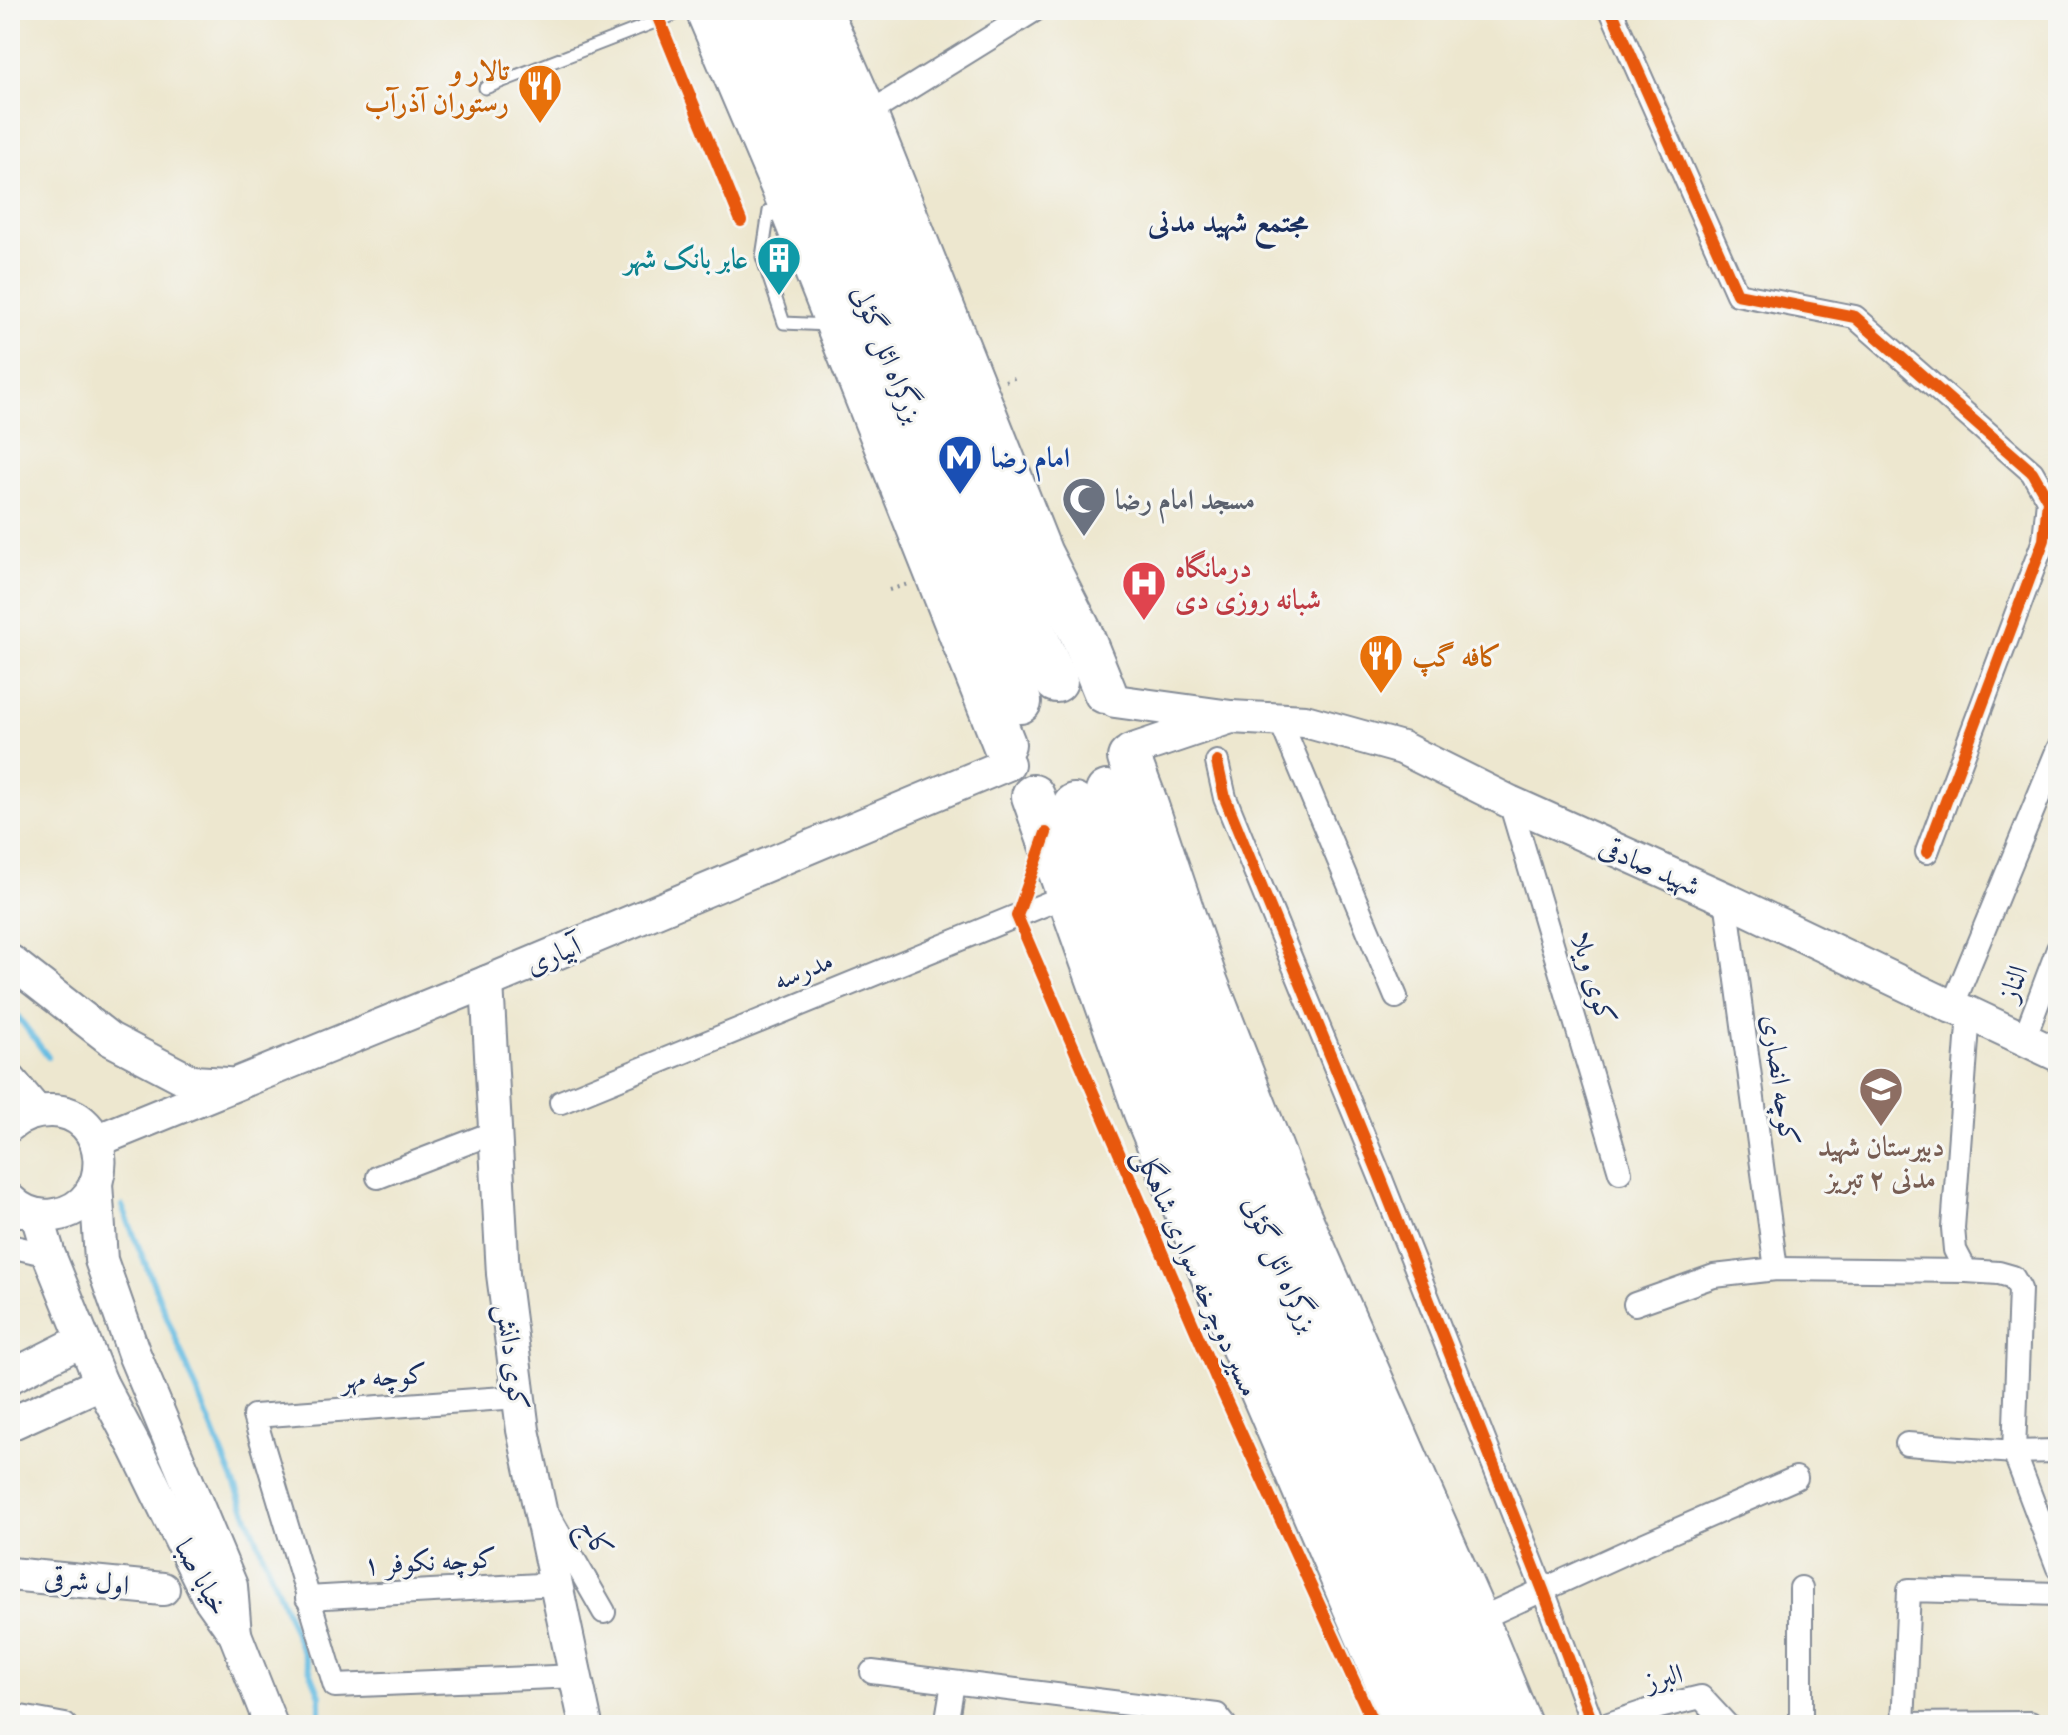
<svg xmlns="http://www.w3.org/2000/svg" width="2068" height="1735" font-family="'IM FELL Great Primer',Amiri,serif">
	<rect width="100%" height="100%" fill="#f6f6f2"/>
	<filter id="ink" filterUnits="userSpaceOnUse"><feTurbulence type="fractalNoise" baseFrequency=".0125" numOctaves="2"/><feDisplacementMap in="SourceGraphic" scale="16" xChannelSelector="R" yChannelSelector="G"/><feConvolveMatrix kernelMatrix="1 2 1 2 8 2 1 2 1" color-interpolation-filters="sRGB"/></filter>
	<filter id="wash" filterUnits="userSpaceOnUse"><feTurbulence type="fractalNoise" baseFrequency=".006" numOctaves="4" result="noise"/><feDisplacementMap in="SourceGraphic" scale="32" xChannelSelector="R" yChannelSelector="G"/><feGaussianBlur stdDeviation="1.8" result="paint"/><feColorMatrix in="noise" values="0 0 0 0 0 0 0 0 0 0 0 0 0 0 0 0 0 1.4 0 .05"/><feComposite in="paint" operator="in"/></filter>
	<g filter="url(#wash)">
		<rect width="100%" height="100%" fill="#ede7cf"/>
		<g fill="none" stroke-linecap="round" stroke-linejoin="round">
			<g stroke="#65bce2" stroke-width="6">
				<path d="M10,1006l38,51"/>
				<path d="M122,1206l198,489v30"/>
			</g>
		</g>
	</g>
	<g filter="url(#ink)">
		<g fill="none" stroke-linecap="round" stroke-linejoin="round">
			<g stroke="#848b96" stroke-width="15">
				<g id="lane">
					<path d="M485,88l201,-78"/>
					<path d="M769,211l-7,46 22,66 44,2"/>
				</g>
			</g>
			<g stroke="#848b96" stroke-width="26">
				<g id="street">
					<path d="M1611,10l126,284 118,23 177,155 16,28 -4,40 -117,312"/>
					<path d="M866,115l169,-105"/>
					<path d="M1280,720l116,277"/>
					<path d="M1217,762l8,36 156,381 162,411 50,135"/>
					<path d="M1510,802l110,370"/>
					<path d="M1726,899l50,370"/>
					<path d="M1952,1007l106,-258"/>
					<path d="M1969,1013l-16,215 2,22 11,21 33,2 14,4 7,12 -6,163 44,116"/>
					<path d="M2024,1039l34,-90"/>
					<path d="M561,1102l507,-207"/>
					<path d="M378,1177l117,-45"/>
					<path d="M10,1246l39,9"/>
					<path d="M1635,1304l79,-28 62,-7 190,2"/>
					<path d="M518,1397l-264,19 81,270 242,-10"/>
					<path d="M1907,1444l107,8 44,-1"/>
					<path d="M549,1516l55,96"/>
					<path d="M307,1598l250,-14"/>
					<path d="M1477,1620l147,-67 172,-75"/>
					<path d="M872,1672l345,43 8,10"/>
					<path d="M10,1715l55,10"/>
					<path d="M1903,1724l127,-1"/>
					<path d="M946,1725l7,-42"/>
					<path d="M1606,1725l53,-18 42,-10 26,28"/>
					<path d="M1801,1725v-137"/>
					<path d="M1903,1725l6,-135 149,4"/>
				</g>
			</g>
			<g stroke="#848b96" stroke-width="36">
				<g id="secondary">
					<path d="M1115,701l116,16 -101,34"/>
					<path d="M1231,717l74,4 97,27 108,54 216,97 226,108 17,6 89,42"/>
					<path d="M10,961l100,78 82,43 36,2"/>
					<path d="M487,982l16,292 20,156 63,295"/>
					<path d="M10,1080l26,31"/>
					<path d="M10,1125c12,-10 24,-14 40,-14 62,-1 68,94 5,104 -17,3 -33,-3 -45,-15"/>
					<path d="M96,1141l391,-159 521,-218"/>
					<path d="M96,1183l5,77 33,94 97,232 4,48"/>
					<path d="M37,1215l12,40 52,128 35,66 72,147 27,38 36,91"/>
					<path d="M10,1377l73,-37"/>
					<path d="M10,1424l91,-41"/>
					<path d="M10,1574l153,15"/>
				</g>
			</g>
			<g stroke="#848b96" stroke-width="46">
				<g id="highway">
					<path d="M707,10l82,193 215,541"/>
					<path d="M748,10l84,203 156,394 32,95"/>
					<path d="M782,10l106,255 133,337 35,79"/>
					<path d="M820,10l46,105 175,439 40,79 24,59"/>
					<path d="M1129,758l16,42 61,181 77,197 194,442 43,105"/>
					<path d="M1107,792l115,336 260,597"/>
					<path d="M1033,796l112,316 76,185 184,428"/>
					<path d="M1074,805l119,333 254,587"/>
				</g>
			</g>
			<g stroke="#848b96" stroke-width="4" stroke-dasharray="2 6" stroke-linecap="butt">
				<path d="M1005,381l12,-4"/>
				<path d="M889,590l19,-6"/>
			</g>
			<use href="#lane" stroke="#fff" stroke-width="11"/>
			<use href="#street" stroke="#fff" stroke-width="22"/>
			<use href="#secondary" stroke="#fff" stroke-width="32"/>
			<use href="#highway" stroke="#fff" stroke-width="42"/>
			<g stroke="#f6f6f2" stroke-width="17">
				<g id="cycleway">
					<path d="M655,10l86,211"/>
					<path d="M1611,10l126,284 118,23 177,155 16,28 -4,40 -117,312"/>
					<path d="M1217,762l8,36 156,381 162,411 50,135"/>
					<path d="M1046,833l-29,83 199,462 158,347"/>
				</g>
			</g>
			<use href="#cycleway" stroke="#e8590c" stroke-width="12"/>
		</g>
	</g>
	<defs>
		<g id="restaurant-pin" transform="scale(2.3)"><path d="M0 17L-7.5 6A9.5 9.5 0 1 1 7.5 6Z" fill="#e8710a" stroke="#f6f6f2"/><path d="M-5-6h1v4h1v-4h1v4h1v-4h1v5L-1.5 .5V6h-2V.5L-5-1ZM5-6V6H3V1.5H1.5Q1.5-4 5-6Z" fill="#fff"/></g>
		<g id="building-pin" transform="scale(2.3)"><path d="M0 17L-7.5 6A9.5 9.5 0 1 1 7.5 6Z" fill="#0f9aa8" stroke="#f6f6f2"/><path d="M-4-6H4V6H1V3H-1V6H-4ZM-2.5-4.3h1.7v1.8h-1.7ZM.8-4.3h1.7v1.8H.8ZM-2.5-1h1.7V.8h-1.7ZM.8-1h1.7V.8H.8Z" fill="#fff"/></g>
		<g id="metro-pin" transform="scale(2.3)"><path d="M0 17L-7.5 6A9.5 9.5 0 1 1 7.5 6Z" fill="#1a4fb4" stroke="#f6f6f2"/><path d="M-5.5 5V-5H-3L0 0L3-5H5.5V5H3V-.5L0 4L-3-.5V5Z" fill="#fff"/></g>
		<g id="mosque-pin" transform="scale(2.3)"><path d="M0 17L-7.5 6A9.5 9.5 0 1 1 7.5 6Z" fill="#6b7280" stroke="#f6f6f2"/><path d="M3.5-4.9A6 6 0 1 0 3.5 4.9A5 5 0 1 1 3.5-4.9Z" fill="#fff"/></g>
		<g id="hospital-pin" transform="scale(2.3)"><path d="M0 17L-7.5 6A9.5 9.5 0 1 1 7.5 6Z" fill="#e0444e" stroke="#f6f6f2"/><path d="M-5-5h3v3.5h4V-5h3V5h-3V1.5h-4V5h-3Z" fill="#fff"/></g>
		<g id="school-pin" transform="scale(2.3)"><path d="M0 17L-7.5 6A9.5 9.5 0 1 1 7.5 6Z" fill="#8d6e63" stroke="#f6f6f2"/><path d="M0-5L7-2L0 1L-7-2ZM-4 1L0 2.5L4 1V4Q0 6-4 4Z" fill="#fff"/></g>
	</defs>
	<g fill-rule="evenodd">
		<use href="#restaurant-pin" x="540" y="86"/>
		<use href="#building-pin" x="779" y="258"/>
		<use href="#metro-pin" x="960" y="457"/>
		<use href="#mosque-pin" x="1084" y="499"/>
		<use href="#hospital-pin" x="1144" y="583"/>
		<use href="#restaurant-pin" x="1381" y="656"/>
		<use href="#school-pin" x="1881" y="1089"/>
	</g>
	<g text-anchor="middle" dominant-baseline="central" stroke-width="6" stroke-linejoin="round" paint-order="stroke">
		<g font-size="28" font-weight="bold" fill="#c56008" stroke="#f6f6f2" text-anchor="end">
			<text x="509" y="70">تالار و<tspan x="509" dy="32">رستوران آذرآب</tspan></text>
			<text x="1412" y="656" text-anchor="start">کافه گپ</text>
		</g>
		<g font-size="28" font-weight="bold" fill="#0d838f" stroke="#f6f6f2" text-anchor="end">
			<text x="748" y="258">عابر بانک شهر</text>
		</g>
		<g font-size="28" fill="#1b2f5e" stroke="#f6f6f2">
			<text transform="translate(888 354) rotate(68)">بزرگراه ائل گؤلی</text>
			<text transform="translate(1650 866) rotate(24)">شهید صادقی</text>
			<text transform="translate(553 955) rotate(-23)">آبیاری</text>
			<text transform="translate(803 970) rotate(-22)">مدرسه</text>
			<text transform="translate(1594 978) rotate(73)">کوی ویلا</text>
			<text transform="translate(2013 983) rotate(-69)">الناز</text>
			<text transform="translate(1781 1080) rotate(82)">کوچه انصاری</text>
			<text transform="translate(1281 1264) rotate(66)">بزرگراه ائل گؤلی</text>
			<text transform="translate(1197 1272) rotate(66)">مسیر دوچرخه سواری شاهگلی</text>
			<text transform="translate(513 1357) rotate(83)">کوی دانش</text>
			<text transform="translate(384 1376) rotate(-4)">کوچه مهر</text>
			<text transform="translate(596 1538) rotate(60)">کاج</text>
			<text transform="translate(430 1561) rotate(-3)">کوچه نکوفر ۱</text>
			<text transform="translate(202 1577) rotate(61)">خیابا صبا</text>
			<text transform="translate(87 1581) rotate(6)">اول شرقی</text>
			<text transform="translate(1664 1677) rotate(-14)">البرز</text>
		</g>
		<g font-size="28" font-weight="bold" fill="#164399" stroke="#f6f6f2" text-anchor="start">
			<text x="991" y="457">امام رضا</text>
		</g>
		<g font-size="28" font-weight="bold" fill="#5b616d" stroke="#f6f6f2" text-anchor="start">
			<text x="1115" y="499">مسجد امام رضا</text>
		</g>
		<g font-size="28" font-weight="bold" fill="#be3a42" stroke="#f6f6f2" text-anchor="start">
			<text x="1175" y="567">درمانگاه<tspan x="1175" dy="32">شبانه روزی دی</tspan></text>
		</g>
		<g font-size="28" font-weight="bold" fill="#785e54" stroke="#f6f6f2">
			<text x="1881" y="1146">دبیرستان شهید<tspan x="1881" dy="32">مدنی ۲ تبریز</tspan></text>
		</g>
		<g font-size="30" font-weight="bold" fill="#1b2f5e" stroke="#f6f6f2">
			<text x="1228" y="222">مجتمع شهید مدنی</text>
		</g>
	</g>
	<rect width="2068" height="1735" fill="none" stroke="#f6f6f2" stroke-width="40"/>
</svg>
